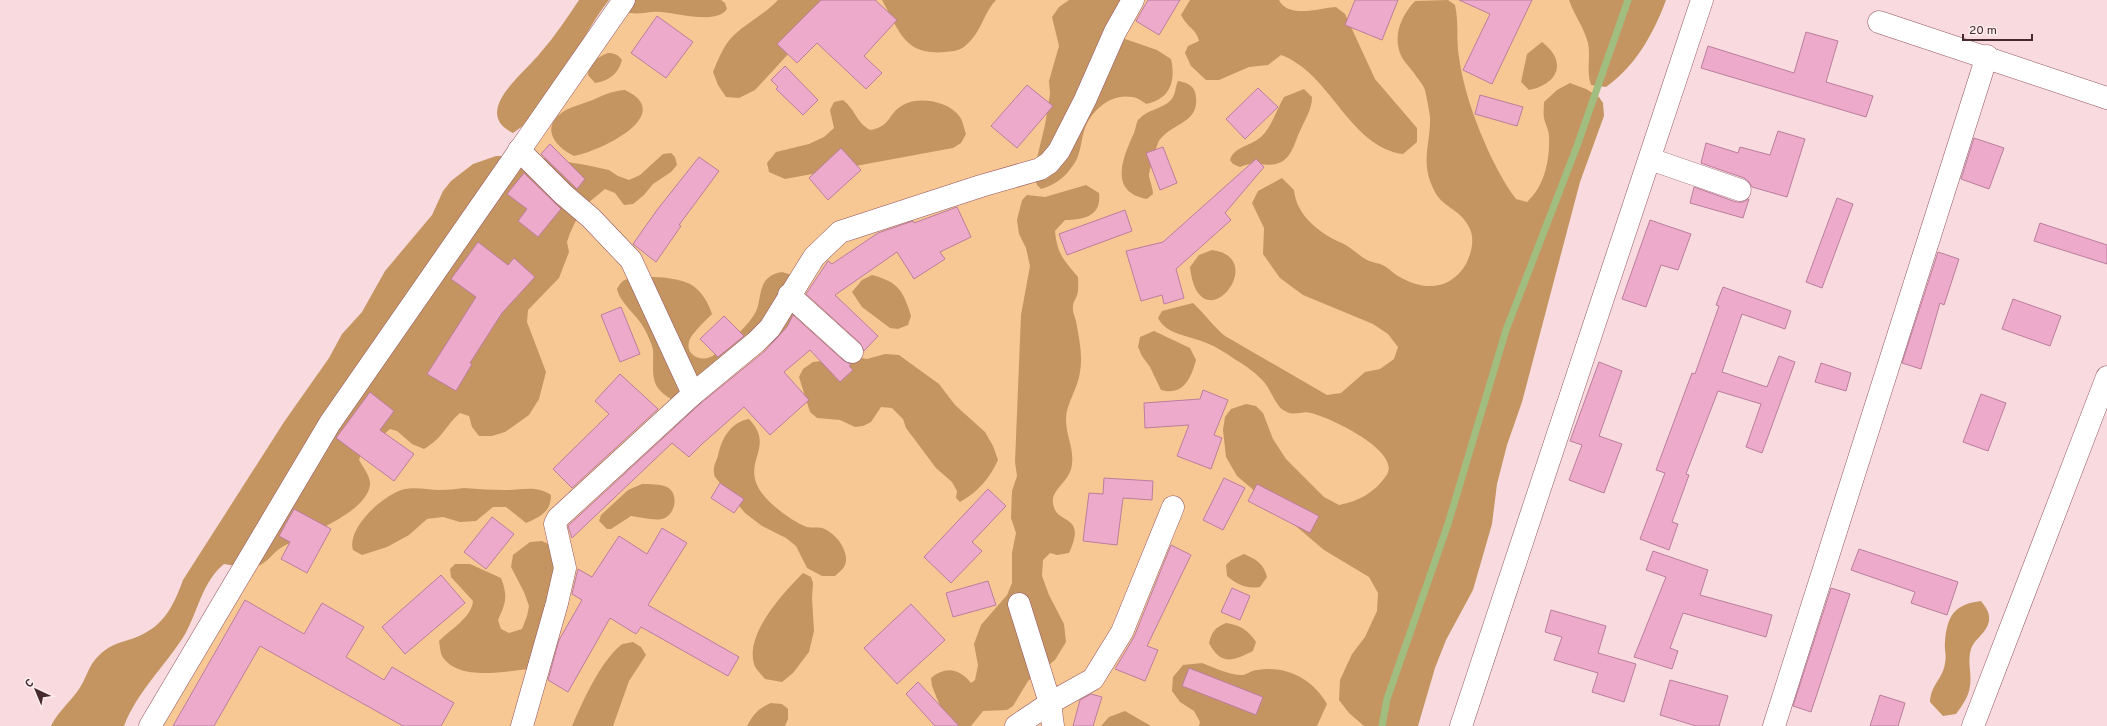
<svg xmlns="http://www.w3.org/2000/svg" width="2107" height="726" font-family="Overpass,sans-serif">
	<rect width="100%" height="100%" fill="#f9dbdf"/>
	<path fill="#f8c894" d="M627,0h1001l-51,146 -195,580h-1232z"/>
	<g fill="#c49561">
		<path d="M579,0h30c-33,41 -50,103 -96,133 -43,-21 13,-61 28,-81 14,-16 26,-34 38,-52z"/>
		<path d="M620,0h101l4,3 2,6c-11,16 -50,4 -66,3 -14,-2 -23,5 -37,-1z"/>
		<path d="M778,0h60l-83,90 -16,8 -13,-1 -8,-12 -5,-13c5,-12 11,-28 21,-37 14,-13 31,-21 44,-35z"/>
		<path d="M882,0h114c-11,11 -14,28 -24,39 -10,11 -13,12 -27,13 -41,4 -46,-22 -63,-52z"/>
		<path d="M1069,0h70l-16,31 2,8 32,11 14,9c5,23 -1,40 -25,45 -4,-3 -9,-7 -14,-7 -21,-4 -40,13 -47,31 -4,11 -4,26 -11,36 -8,12 -18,21 -33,25l-4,-4 -4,-11 12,-49 5,-31 -1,-13 10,-35 -7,-29 7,-10z"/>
		<path d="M1190,0h89c9,19 41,8 57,7l9,7 30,65 42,49v14l-14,12c-54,-7 -72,-81 -122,-99l-13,10 -19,2 -30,13h-13l-15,-14 -6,-13 3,-7 11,-5c-2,-11 -13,-15 -18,-26z"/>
		<path d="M1448,0l7,5c4,17 1,35 4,52 5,42 32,109 57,142l11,3c18,-16 23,-43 22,-66 0,-6 -4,-12 -5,-18 -1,-5 0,-11 0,-16l13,-12 13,-7 16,6 13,8 4,6 1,13 -24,66 -58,220 -15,43 -10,39 -5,40 -19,66 -27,50 -11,28 -17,58h-54l-15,-13 -10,-13 1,-20 12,-26 13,-17 12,-26 1,-18 -9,-16 -45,-27 -87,-74 -11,-19 -3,-27 2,-13 6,-8 15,-5 10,2 7,7 10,26 13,20 38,38 15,8c20,-4 35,-12 47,-29 18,-24 -57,-59 -75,-63 -9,-3 -16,4 -26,-2 -9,-4 -14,-21 -21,-29 -7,-8 -19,-17 -28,-22 -10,-7 -21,-14 -32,-18 -17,-7 -37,-7 -46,-24l4,-7 31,-8c12,11 19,22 32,33l102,59 14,-2 24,-21 15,-3 14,-10 4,-12 -10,-13 -15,-10 -70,-29 -23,-17 -17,-24 1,-26 -12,-25 6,-12 24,-13 12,12c2,25 26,44 48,53 9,4 16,12 25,17 6,3 14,3 19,7 5,3 8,7 12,9 25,15 52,15 68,-12 6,-12 9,-26 3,-37 -10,-20 -27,-18 -36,-39 -13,-27 -2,-45 -3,-71 -1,-8 -3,-18 -5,-27 -2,-6 -8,-12 -11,-17 -5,-7 -12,-13 -14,-20 -7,-19 2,-38 15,-52z"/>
		<path d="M1569,0h97c-12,33 -31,67 -60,87l-15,-2c-5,-15 0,-27 -3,-42 -4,-16 -14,-28 -19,-43z"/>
		<path d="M1542,42c26,20 16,42 -13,48l-8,-8 6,-28z"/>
		<path d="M608,53c7,0 10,2 14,7 -4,14 -13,21 -27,23l-7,-8c0,-12 10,-18 20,-22z"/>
		<path d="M1178,81c7,1 15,4 17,11 8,33 -26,30 -37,51 -2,5 -9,28 -9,33 1,6 4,12 4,18l-6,5c-39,-7 -24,-42 -13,-66 2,-5 2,-11 5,-14 9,-10 24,-10 32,-19 5,-6 4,-13 7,-19z"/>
		<path d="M1304,89l8,8c0,13 -7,22 -12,34 -6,12 -8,29 -24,33 -15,3 -21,-4 -36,3l-7,-3 -3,-4c4,-14 22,-14 32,-24 10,-10 15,-27 22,-39z"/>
		<path d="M625,90c53,25 -27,62 -51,66 -22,-11 -34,-31 -8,-46 8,-4 16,-6 24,-9 12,-5 21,-10 35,-11z"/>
		<path d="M843,100c13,10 12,21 27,30 22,-4 17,-16 33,-25 16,-9 46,-4 57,12 3,4 4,12 6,17l-5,9 -8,5 -168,31 -16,-7 -2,-9 9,-11 33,-8 15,-7 10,-9 -4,-18 4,-8z"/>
		<path d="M671,153l4,4 2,8 -6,7 -18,12 -9,11 -11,9 -9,1 -9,-12 -10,-4 -23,19 -12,25 -3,9 2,10 -10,26 -31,32 -1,12 19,50 -7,27 -10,16 -24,17 -13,4h-13l-7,-9 -3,-11 -9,-3c-15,13 -17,25 -36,36l-12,-5 -15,-13 -7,-2 -29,25 -2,6c4,7 12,17 11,25 -4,29 -66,50 -88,62 -10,6 -15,17 -27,20 -9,2 -22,-2 -31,-3 -22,18 -26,48 -40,72 -19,30 -47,56 -60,90h-73c6,-13 17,-22 26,-34 12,-16 10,-30 31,-44 11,-7 26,-8 37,-15 21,-11 30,-31 38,-53l101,-158 45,-64 13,-24 20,-22 23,-41 47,-56 11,-24 8,-10 22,-17 23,-8h35l55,9 23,5 9,6 11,4 11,-5 23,-21z"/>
		<path d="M1086,185l13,8c3,23 -15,27 -34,27l-10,11c2,23 9,29 23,46 0,5 1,12 -1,18 -1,4 -4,7 -4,11 -1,5 2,11 3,15 3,17 7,34 4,51 -2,16 -14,32 -14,47 0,17 8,29 6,45 -1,17 -21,25 -19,39 2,23 35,9 16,50l-12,2 -7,-2 -7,7 -1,16 7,19 15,29 2,18 -11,18 -27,21 -15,25 -6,4 -24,1 -12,15h-23l-16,-40 -1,-8c14,-12 28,-10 40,5l4,-3 3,-15 -4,-21 7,-19 26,-30 5,-12v-30l4,-20 -5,-15 1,-27 5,-15 -2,-14 6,-147 9,-49 -4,-18 -7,-14 -2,-14 5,-20 5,-5 18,2z"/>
		<path d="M1212,250c60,8 -13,97 -22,17l9,-12z"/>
		<path d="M782,272l13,4 10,24 -22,35 -94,66 -9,3c-9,-5 -19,-10 -24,-19 -5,-11 -2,-24 -3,-35 -1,-6 -5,-14 -8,-20 -7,-15 -24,-25 -28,-41 2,-3 4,-8 8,-9 13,-6 52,-3 65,4 11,6 18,18 22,30 -6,6 -22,21 -23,28 -4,16 17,21 26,12 14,-13 35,-28 42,-45 3,-9 3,-22 9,-29 5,-5 9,-7 16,-8z"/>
		<path d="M872,275c26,7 31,15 39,41l-3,9 -10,4 -8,-1 -28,-21 -10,-15 10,-12z"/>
		<path d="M1154,331l36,17 6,12c-5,19 -13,36 -35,30l-11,-23 -8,-11 -4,-9 2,-10z"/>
		<path d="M885,354l14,1 40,29 16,21 30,27 8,14 5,14c-8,18 -20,32 -38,42l-4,-4 1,-7 -5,-9 -16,-14 -30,-40 -3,-9 -11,-11 -11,-1 -10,15 -8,4 -8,1 -15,-7 -23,-2 -7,-6 -11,-35 4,-8 10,-7 43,-5 11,2z"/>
		<path d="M749,419c29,30 -13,44 16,78 10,11 28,25 42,30 5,1 10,0 15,1 13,4 30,25 22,39 -2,3 -6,6 -9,9h-13l-15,-8 -11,-22 -10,-8 -24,-12 -17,-13 -30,-36c-3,-9 0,-13 3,-21 3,-16 12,-34 31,-37z"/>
		<path d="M642,484c8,0 18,0 25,3 13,7 8,29 -5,32 -9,2 -21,-2 -31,-3l-20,13h-4l-8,-8 2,-6 27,-25z"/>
		<path d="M464,488c14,1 28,2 41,2 18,0 31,-5 46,5 0,17 -11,22 -25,28l-20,-16h-13l-17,14 -16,1 -17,-5 -16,2 -18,16 -22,12 -25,8 -9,-5c-7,-22 32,-57 52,-61 11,-2 24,1 34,1 9,0 17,-1 25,-2z"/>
		<path d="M542,541l20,10 10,17 -4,38 -8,20 -30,43c-25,2 -72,13 -88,-13 -2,-4 -2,-10 -3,-15 11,-11 33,-24 34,-40l-22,-24 -1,-8 5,-5h15l31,14c7,18 5,25 -3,42l3,9 8,4 13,-4 5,-13 2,-10 -5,-14 -13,-25 2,-12 17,-13z"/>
		<path d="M1244,554c12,5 20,10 23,23l-7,10c-14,2 -22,-2 -33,-11l-1,-11 5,-5z"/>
		<path d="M803,573l8,4 2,6 -1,15 2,33 -5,21 -16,21 -11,9 -17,-3c-3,-4 -10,-10 -11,-15 -9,-30 29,-71 49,-91z"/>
		<path d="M1981,601c5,7 9,11 8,20 -2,12 -15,18 -18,28 -4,13 1,25 -1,37 -1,10 -8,20 -14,28l-13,2 -13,-14c1,-18 13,-23 15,-39 2,-7 -1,-14 0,-21 2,-27 10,-38 36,-41z"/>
		<path d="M1226,623c14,2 22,7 30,19l-3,9c-20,10 -32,15 -44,-8 3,-12 6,-15 17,-20z"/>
		<path d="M633,642l8,5 5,8 -17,26 -16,45h-41c11,-25 28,-64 49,-81 3,-2 9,-2 12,-3z"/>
		<path d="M1202,663c10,4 30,13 41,12 5,-1 9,-5 14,-5 29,-5 56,9 70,34l-10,22h-118l1,-4 -6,-11 -14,-9 -8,-11 1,-14 10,-12z"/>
		<path d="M771,703l11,1 6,5v10l-3,7h-38c6,-12 12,-18 24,-23z"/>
		<path d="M1125,711l26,15h-50l8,-9z"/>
	</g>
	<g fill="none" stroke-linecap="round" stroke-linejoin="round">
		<path stroke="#a2bd80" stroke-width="7" d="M1382,726l5,-27 61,-175 58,-194 71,-184 51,-146"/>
	</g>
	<g fill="#edaacb" stroke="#ba7e9c">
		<path d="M821,0h54l22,20 -33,36 18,17 -16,16 -49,-46 -20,20 -20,-19z"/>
		<path d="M1148,0h32l-21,35 -23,-14z"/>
		<path d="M1355,0h43l-16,40 -37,-15z"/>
		<path d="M1459,0h73l-40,84 -29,-14 27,-56z"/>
		<path d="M657,16l36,26 -27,36 -35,-25z"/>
		<path d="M1806,32l32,9 -12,41 47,14 -7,21 -165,-49 7,-22 86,27z"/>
		<path d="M785,66l33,34 -15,15 -27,-26 2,-2 -7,-7z"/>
		<path d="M1027,85l26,21 -36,42 -26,-22z"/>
		<path d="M1258,88l20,19 -33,32 -19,-20z"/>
		<path d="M1480,95l43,12 -6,19 -42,-12z"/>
		<path d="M1778,131l27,8 -18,58 -35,-10 -3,-5 -5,-4 -43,-15 5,-20 32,10 2,-6 30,8z"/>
		<path d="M1974,138l30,10 -15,41 -28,-10z"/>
		<path d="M550,144l35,35 -8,10 -36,-35z"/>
		<path d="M1163,147l14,36 -17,7 -14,-37z"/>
		<path d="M841,148l20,22 -33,30 -19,-22z"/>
		<path d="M699,157l20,14 -40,54 2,1 -25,36 -23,-18 24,-34z"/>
		<path d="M1256,159l8,8 -39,46 6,7 -55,49 8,29 -20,6 -2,-9 -21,6 -15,-50 37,-9z"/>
		<path d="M524,173l37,36 -23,28 -20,-16 9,-12 -20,-15z"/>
		<path d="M1694,187l42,15h7l6,-3 -6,19 -53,-15z"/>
		<path d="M1837,198l16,6 -31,84 -16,-6z"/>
		<path d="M957,207l14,30 -31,15 5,7 -31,20 -17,-27 -62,43 43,41 -14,15 -4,-8 -54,-49 22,-33 4,3 46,-31 35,-12 1,2z"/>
		<path d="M1125,210l7,21 -65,24 -8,-21z"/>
		<path d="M1650,220l41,14 -13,36 -17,-5 -15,42 -24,-8z"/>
		<path d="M2040,223l67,22v19l-73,-23z"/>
		<path d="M478,242l30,23 6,-7 21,19 -33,36 -32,50 2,1 -16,27 -29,-17 49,-77 -25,-18z"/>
		<path d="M1938,252l21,7 -15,46 -4,-2 -19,66 -19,-6z"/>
		<path d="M1723,287l68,24 -6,18 -43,-15 -20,58 45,15 12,-31 16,6 -33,91 -16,-6 15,-43 -43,-13 -32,83 3,1 -17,47 6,2 -9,26 -29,-11 25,-66 -9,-3 36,-97 3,1 24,-68 -3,-1z"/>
		<path d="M2013,299l48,17 -11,30 -48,-17z"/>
		<path d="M621,307l19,47 -20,8 -19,-47z"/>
		<path d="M793,315l51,46 7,3 -2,2 4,4 -13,12 -30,-32 -26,22 25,28 -39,35 -26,-28 -42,37 -13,13 -17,-14 -100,95 -4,-12 133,-123 64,-52 22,-24z"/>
		<path d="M724,316l20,20 -26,21 -18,-18z"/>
		<path d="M1599,362l23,9 -23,65 23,8 -18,49 -35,-13 13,-35 -12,-4z"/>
		<path d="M1821,363l30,10 -5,18 -31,-9z"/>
		<path d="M620,374l38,35 -86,79 -19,-19 56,-55 -14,-13z"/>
		<path d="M1203,390l25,10 -14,35 8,3 -11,31 -34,-13 12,-31 -44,3 -1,-25 56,-4z"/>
		<path d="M370,392l24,19 -14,19 34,24 -20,27 -58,-43z"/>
		<path d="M1981,394l25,9 -18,48 -25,-9z"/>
		<path d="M1104,478l49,3 -1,19 -29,-2 -6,47 -34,-4 6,-48 14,1z"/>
		<path d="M1224,478l21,10 -22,42 -20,-10z"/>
		<path d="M720,483l24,16 -10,14 -23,-15z"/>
		<path d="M1257,484l62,32 -9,17 -62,-32z"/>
		<path d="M988,489l18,17 -34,36 10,9 -31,32 -27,-26z"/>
		<path d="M294,509l37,20 -24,44 -26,-14 9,-17 -11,-6z"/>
		<path d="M492,517l22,17 -28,35 -22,-17z"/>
		<path d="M662,528l25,15 -39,62 91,52 -11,19 -87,-49 -5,7 -26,-16 -42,74 -20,-12 11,-40 23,-40 -10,-6 6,-25 14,8 27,-41 28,18z"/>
		<path d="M1171,545l20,10 -44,91 11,4 -13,31 -30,-12 19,-32z"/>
		<path d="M1859,549l99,33 -11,33 -36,-12 4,-11 -64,-22z"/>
		<path d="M1653,551l55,19 -8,25 72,20 -6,22 -83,-24 -13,35 8,3 -6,18 -38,-12 32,-80 -20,-7z"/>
		<path d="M441,575l24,28 -60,51 -23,-27z"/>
		<path d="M988,581l8,24 -43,12 -7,-24z"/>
		<path d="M1232,588l18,8 -10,24 -19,-8z"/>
		<path d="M1831,588l19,6 -39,118 -18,-6z"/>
		<path d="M245,600l59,34 18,-31 42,24 -18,30 38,23 8,-13 62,36 -13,23h-38l-143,-80 -46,80h-41z"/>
		<path d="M911,604l34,36 -48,44 -33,-36z"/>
		<path d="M1551,610l55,16 -8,27 38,11 -12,38 -32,-10 6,-19 -44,-13 8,-23 -17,-5z"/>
		<path d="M1189,668l74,29 -7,18 -74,-29z"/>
		<path d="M1670,680l58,16 -9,30h-23l-36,-11z"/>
		<path d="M918,682l41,44h-24l-29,-32z"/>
		<path d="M1091,694l11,3 -9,29h-20l7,-26z"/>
		<path d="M1880,695l25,8 -7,23h-28z"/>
	</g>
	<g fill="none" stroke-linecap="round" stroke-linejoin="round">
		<g stroke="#92535f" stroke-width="23">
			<g id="minor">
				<path d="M1879,22l228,76"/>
				<path d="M519,150l44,44 28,24 40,42 62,134 -135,124 -3,6 10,44 -8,35 -35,123"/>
				<path d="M1650,159l90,31"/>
				<path d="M789,295l63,57"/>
				<path d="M693,394l63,-52 14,-14 44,-71 26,-25 141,-46 59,-17 9,-6 10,-12 26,-51 30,-68 18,-32"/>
				<path d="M1019,604l31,99 3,23"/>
				<path d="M1016,726l34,-23 43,-24 29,-47 51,-125"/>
				<path d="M1461,726l241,-726"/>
				<path d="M1774,726l213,-670"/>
				<path d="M1973,726l134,-349"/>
			</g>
		</g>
		<g stroke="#92535f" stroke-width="23">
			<path id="major" d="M150,726l180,-303 294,-423"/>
		</g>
		<use href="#minor" stroke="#fff" stroke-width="22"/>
		<use href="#major" stroke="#fff" stroke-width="22"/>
	</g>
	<g transform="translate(36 690) rotate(316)" stroke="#fcecee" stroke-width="3" paint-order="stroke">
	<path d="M0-3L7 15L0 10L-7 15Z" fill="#462a2f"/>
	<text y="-6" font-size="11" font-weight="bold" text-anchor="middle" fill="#462a2f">С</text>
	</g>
	<path d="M1963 34v6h69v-6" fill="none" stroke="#462a2f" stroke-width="2"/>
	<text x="1969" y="34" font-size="12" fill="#462a2f" stroke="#fcecee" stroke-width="3" paint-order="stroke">20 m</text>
</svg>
